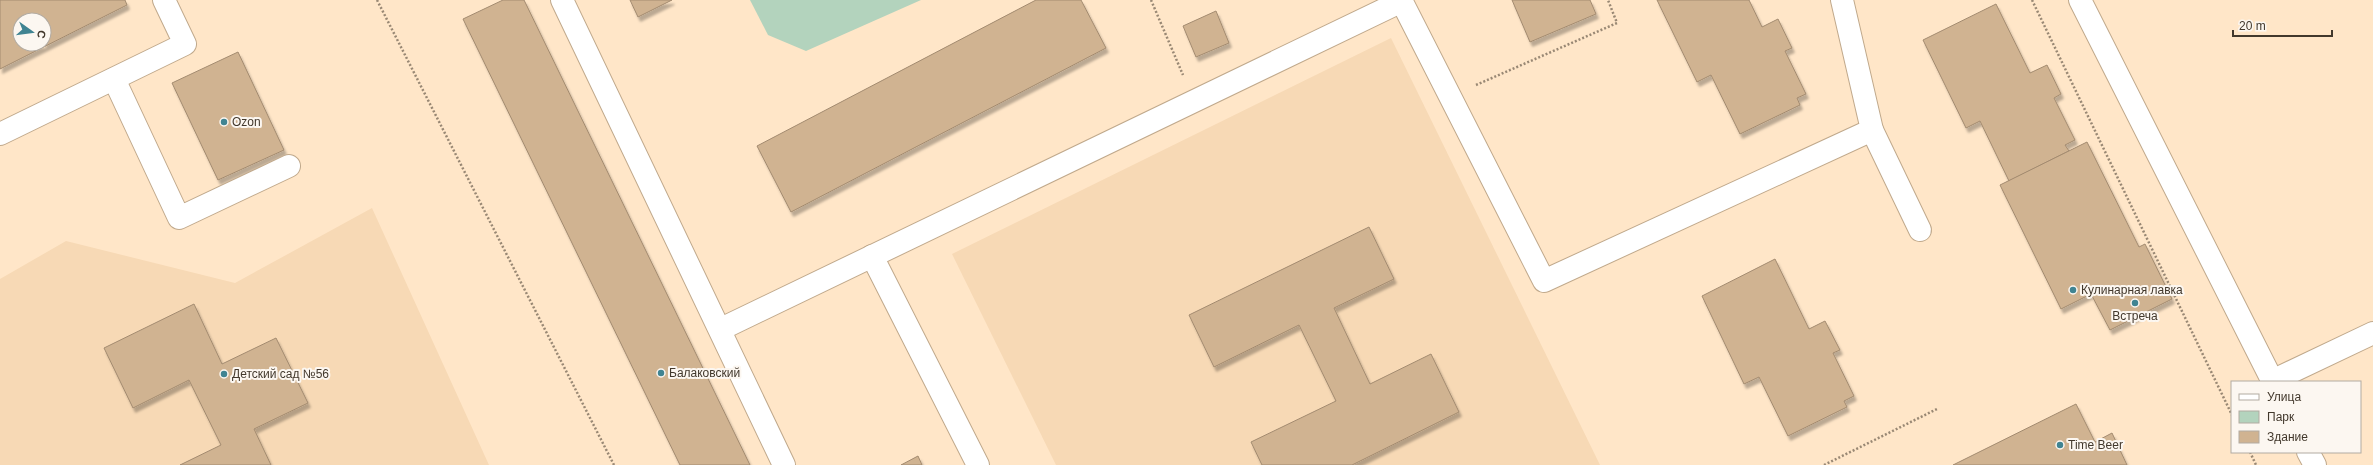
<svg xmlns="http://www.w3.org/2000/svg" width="2373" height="465" font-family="Helvetica,sans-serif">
	<defs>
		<filter id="shadow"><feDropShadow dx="2.5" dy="4.5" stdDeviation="1" flood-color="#0004"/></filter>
	</defs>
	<rect width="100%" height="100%" fill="#ffe6c8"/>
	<g fill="#f7d9b5">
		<path d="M1391,38l209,427h-544l-104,-211z"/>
		<path d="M372,208l117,257h-489v-186l66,-38 169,42z"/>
	</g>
	<path fill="#b3d3bd" d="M750,0h171l-115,51 -38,-16z"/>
	<g fill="#d0b391" stroke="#a38b70" fill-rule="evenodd" filter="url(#shadow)">
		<path d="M0,0h125l2,5 -127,64zM20,20h24v24h-24z"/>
		<path d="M503,0h21l226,465h-70l-217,-446z"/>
		<path d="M630,0h42l-34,17z"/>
		<path d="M1036,0h45l25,48 -315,164 -34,-66z"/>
		<path d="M1512,0h78l6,14 -66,28z"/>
		<path d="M1657,0h92l13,27 16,-8 14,29 -7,3 21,43 -9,4 3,7 -60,29 -29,-59 -14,7z"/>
		<path d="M1996,4l34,69 17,-8 14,29 -7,4 21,42 -10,5 4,6 -60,30 -29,-60 -14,7 -43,-88z"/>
		<path d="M1216,11l13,32 -33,14 -13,-31z"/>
		<path d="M238,52l46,98 -66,30 -46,-97z"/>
		<path d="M2087,142l52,105 6,-3 27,55 -62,31 -19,-36 -30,15 -61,-124z"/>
		<path d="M1369,227l25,52 -60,29 36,76 61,-30 28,58 -107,53h-90l-11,-23 85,-41 -37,-76 -85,42 -25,-52z"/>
		<path d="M1775,259l34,70 16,-8 15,29 -7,3 21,43 -10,5 3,6 -59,29 -29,-59 -15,7 -42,-88z"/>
		<path d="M194,304l28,60 54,-26 32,65 -54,26 17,36h-91l41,-20 -32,-65 -56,28 -29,-60z"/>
		<path d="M2076,404l19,38 17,-9 15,32h-174z"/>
		<path d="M918,456l4,9h-21z"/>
	</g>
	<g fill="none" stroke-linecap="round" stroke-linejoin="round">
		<g stroke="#c0a98c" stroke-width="24">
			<g id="minor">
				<path d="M562,0l222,465"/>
				<path d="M1401,0l143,281 328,-151 -30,-130"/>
				<path d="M2080,0l193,382"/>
				<path d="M114,79l65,139 110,-52"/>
				<path d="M1872,130l48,100"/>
				<path d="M0,134l185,-90 -21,-44"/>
				<path d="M872,256l106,209"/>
				<path d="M721,329l681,-328"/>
				<path d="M2272,381l101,-48"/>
				<path d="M2308,452l7,13"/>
			</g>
		</g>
		<g stroke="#998874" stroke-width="2.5" stroke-dasharray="2 2" stroke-linecap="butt">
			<path d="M377,0l237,465"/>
			<path d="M1151,0l32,75"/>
			<path d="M2032,0l200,415"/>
			<path d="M1476,85l141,-62 -9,-23"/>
			<path d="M2250,452l6,13"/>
			<path d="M1824,465l113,-56"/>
		</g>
		<use href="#minor" stroke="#fff" stroke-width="22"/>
	</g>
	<g fill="#408492" stroke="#fcf7f1" stroke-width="1.5">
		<circle cx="224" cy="122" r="4"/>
		<circle cx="2073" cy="290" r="4"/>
		<circle cx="2135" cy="303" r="4"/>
		<circle cx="661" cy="373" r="4"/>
		<circle cx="224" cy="374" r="4"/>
		<circle cx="2060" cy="445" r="4"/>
	</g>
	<g text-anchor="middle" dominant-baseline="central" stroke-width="4" stroke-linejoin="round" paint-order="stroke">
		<g font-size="12" fill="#42382c" stroke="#fcf7f1" text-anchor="start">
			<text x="232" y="122">Ozon</text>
			<text x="2081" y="290">Кулинарная лавка</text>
			<text x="2135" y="316" text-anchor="middle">Встреча</text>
			<text x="669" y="373">Балаковский</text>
			<text x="232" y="374">Детский сад №56</text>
			<text x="2068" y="445">Time Beer</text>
		</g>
	</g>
	<rect x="2231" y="381" width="130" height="72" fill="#fcf7f1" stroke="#b2aba2"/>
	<rect x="2239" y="394" width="20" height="6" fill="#ffffff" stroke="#b2aba2"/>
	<text x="2267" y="401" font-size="12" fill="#42382c">Улица</text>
	<rect x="2239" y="411" width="20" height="12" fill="#b3d3bd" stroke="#b2aba2"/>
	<text x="2267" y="421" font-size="12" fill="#42382c">Парк</text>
	<rect x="2239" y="431" width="20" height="12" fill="#d0b391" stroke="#b2aba2"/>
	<text x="2267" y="441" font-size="12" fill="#42382c">Здание</text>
	<g transform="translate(32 32) rotate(104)"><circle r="19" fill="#fcf7f1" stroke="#b2aba2"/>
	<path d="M0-3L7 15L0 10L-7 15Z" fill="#408492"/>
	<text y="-6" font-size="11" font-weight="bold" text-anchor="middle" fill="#42382c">С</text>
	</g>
	<path d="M2233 30v6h99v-6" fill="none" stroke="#42382c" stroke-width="2"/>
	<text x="2239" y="30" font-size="12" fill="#42382c" stroke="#fcf7f1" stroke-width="3" paint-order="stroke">20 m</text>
</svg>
